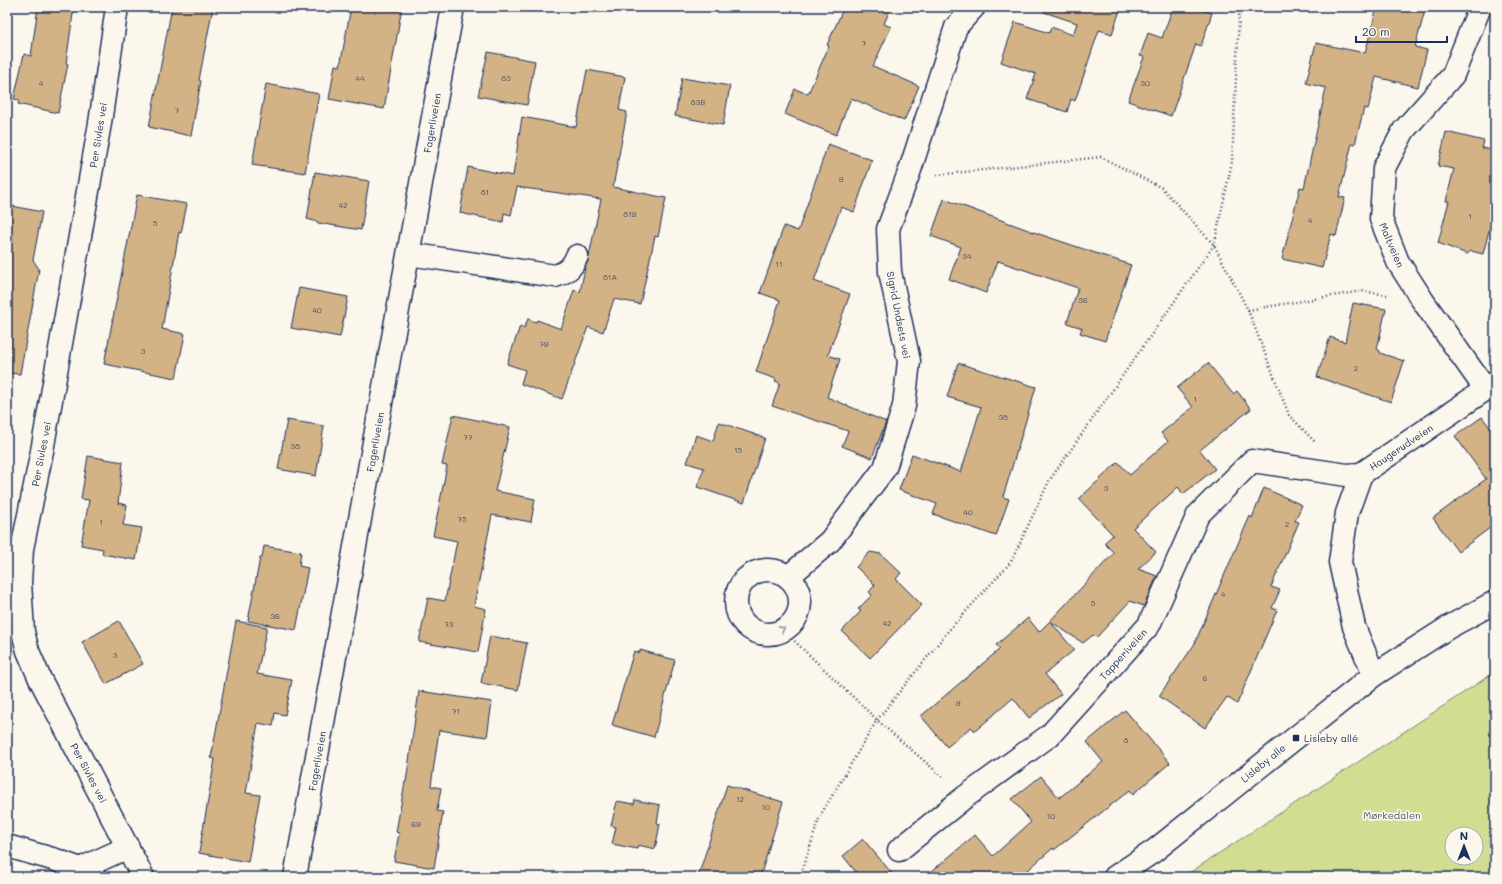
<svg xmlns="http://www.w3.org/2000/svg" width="1502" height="884" font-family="Mali,sans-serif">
	<rect width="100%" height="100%" fill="#fbf7ec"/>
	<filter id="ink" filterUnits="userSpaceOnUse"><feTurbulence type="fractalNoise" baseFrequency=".025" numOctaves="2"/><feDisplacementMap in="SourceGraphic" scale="8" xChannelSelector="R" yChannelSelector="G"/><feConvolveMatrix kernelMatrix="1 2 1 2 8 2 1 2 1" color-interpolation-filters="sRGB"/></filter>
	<g filter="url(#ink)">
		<path fill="#d1de92" stroke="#768678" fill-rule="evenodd" d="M1495,672v205h-312zM1452,834h24v24h-24z"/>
		<g fill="#d3b386" stroke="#1b2f5e">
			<path d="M38,7h36l-8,56 2,1 -10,49 -40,-9 1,-4 -5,-1 10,-45 7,2z"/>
			<path d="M172,7h41l-14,73 2,1 -10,55 -42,-9z"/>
			<path d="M351,7h51l-18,102 -55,-10 6,-34 5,1z"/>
			<path d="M844,7h47l-7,17 7,3 -18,39 46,20 -15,35 -53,-23 -15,37 -51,-21 10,-25 13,5 21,-48 -2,-1z"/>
			<path d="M1045,7h76l-9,27 -13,-4 -24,71 -4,-2 -4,13 -40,-13 9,-25 -35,-12 14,-40 34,11 2,-6 22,8 4,-12 -33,-11z"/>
			<path d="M1173,7h21l18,6 -11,33 -5,-2 -25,72 -43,-15 16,-44 -4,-1 8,-23 14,5z"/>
			<path d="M1377,7h49l-11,40 12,3 -9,37 -42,-10 -8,32 -4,-1 -9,36 -3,-1 -13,54 6,1 -9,38 -5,-2 -9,34 -40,-9 18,-72 4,1 22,-100 -20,-5 10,-40 49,10z"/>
			<path d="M488,52l47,9 -8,44 -49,-9z"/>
			<path d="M587,70l38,7 -6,33 8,2 -14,75 53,11 -8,39 -3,-1 -15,68 -26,-5 -11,33 -15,-5 -26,72 -41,-15 4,-14 -18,-6 13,-38 4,2 4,-9 8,3 1,-2 24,9 13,-39 6,2 5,-24 3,-7 13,-62 -84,-12 -6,28 -7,-2 -1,9 -43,-9 8,-46 45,9 9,-59 54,10z"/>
			<path d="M682,78l48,8 -7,39 -48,-9z"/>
			<path d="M266,84l53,10 -14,79 -53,-8z"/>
			<path d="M1446,132l38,9 -2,7 13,3v56l-12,47 -12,-3 -4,3 -29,-11 11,-42h-3l8,-32 -16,-3z"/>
			<path d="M828,144l44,16 -18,52 -13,-5 -27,74 36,13 -22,61 12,4 -13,38 59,25 -14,36 -30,-12 6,-15 -76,-25 8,-23 -5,-2 1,-2 -20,-7 24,-72 -20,-7 24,-67 14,5z"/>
			<path d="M315,172l54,9 -8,49 -43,-7v-1l-11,-3z"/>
			<path d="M137,195l50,9 -6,29 -2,-1 -17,97 23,5 -9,44 -72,-14z"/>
			<path d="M944,199l95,35 92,31 -26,76 -25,-8 2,-5 -15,-5 11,-35 -80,-27 -12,32 -37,-14 12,-32 -30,-11z"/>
			<path d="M7,205l35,7 -9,48 6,9 -19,105 -13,-1z"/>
			<path d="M299,288l49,9 -8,40 -49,-9z"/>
			<path d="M1353,303l33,6 -9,40 3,2v2l24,8 -13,41 -74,-25 13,-40 15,5z"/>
			<path d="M958,363l78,24 -33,110 6,2 -13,37 -63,-22 4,-10 -38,-14 13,-36 49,18 20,-65 -34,-10z"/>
			<path d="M1208,363l25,31 4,-3 14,18 -51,41 15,19 -32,25 -5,-7 -45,41 23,24 -18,17 19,7 -13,30 -14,-5 -34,37 -3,-3 -10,8 -33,-22 64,-68 -10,-10 9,-8 -34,-36 39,-37 12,13 38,-34 -7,-8 32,-26 -16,-19z"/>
			<path d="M453,415l57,12 -15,64 40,8 -4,23 -39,-7 -18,91 12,3 -8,43 -59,-10 9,-44 17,3 12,-60 -24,-5 14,-70 -5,-1z"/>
			<path d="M1482,417l13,17v90l-37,28 -25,-34 53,-39 -31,-43z"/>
			<path d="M287,420l37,6 -8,50 -38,-7z"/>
			<path d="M719,422l46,16 -21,65 -47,-16 7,-19 -17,-5 9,-28 17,6z"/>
			<path d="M88,456l35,6 -5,41 9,2 -4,20 19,3 -6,32 -34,-6 1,-5 -22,-4 8,-45 -8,-1z"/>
			<path d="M1264,488l38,17 -7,16 4,1 -28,65 9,3 -8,18 5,2 -40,94 -10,-7 -22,31 -46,-32 35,-51 56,-129 2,2z"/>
			<path d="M264,546l37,6 -2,14 9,2 -12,62 -48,-9 12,-63h2z"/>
			<path d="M870,552l11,2 20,19 -5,6 26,26 -52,53 -28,-27 19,-20 -3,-2 14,-14 -3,-3 6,-7 -19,-18z"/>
			<path d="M1028,618l11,14 11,-11 24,29 -29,24 16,20 -32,24 -16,-20 -38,33 -4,-4 -24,20 -26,-31 79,-67 -4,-4z"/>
			<path d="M119,621l24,43 -37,20 -24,-42z"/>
			<path d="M236,621l31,6 -10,47 35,6 -7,35 -10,-2 -2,13 -15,-3 -12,70 14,2 -12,67 -49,-9 16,-94 -4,-1z"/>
			<path d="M490,636l37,7 -9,47 -37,-7z"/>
			<path d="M640,650l35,10 -21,77 -42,-12 22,-74 6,2z"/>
			<path d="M419,691l73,11 -5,35 -48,-7 -8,56 10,2 -4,23 6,1 -9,56 -40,-7 5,-28 -3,-1 9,-50h1z"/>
			<path d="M1125,710l45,53 -37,31 -3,-4 -76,60 -1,-2 -33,29h-95l50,-42 18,21 38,-34 -19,-23 29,-23 18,22 44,-36 -16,-20z"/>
			<path d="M727,785l56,17 -23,75h-62z"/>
			<path d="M635,800l25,5 -3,18 3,1 -5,25 -17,-4 -1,4 -25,-5 4,-17 -5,-1 6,-25 17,3z"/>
			<path d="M863,839l32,38h-35l-17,-21z"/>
		</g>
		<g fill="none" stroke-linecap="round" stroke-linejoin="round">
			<g stroke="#1b2f5e" stroke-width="25">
				<g id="minor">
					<path d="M117,7l-17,116 -58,328 -20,98 -2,33 3,50 5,19 12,28 103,198"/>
					<path d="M1480,7l-27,68 -49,55 -20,38 -3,51 17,43 25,39 63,89"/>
					<path d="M409,254l146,22c12,-4 17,-8 22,-20"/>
					<circle cx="768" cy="602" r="32"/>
					<path d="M788,577l42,-36 55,-73 19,-62 5,-45 -19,-89 -2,-43 22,-59 46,-143 18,-20"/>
					<path d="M1374,675l-20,-48 -14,-65 7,-49 14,-39 134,-91"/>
					<path d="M7,846l49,14 24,9"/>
					<path d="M899,850l66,-53 85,-62 99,-110 49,-110 54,-54 95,14 14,-1"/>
					<path d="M73,877l7,-8 48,-22"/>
					<path d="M295,877l158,-870"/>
					<path d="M1115,877l39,-26 220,-176 75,-48 46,-25"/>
				</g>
			</g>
			<g stroke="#1b2f5e" stroke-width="2.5" stroke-dasharray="1 3" stroke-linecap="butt">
				<path d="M937,175l164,-18 61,31 52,57 34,65 41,105 27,28"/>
				<path d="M1248,310l114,-19 25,4"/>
				<path d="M783,630l94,90 68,59"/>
				<path d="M800,877l20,-61 57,-96 72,-90 62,-68 38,-81 165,-236 18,-83 7,-147 2,-8"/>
			</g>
			<use href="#minor" stroke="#fbf7ec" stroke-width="22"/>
		</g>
		<defs><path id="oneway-chevron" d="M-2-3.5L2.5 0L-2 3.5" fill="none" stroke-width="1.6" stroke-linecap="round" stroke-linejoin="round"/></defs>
		<use stroke="#8b93a5" href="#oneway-chevron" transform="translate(782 629) rotate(-28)"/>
	</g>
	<rect fill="#1b2f5e" stroke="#fbf7ec" stroke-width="1.5" x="1292" y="734" width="8" height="8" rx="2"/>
	<g text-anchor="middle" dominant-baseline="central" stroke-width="3.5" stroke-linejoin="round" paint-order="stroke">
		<g font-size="8" fill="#495068">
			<text x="864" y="43">7</text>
			<text x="360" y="78">44</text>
			<text x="506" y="78">83</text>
			<text x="41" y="83">4</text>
			<text x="1145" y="83">30</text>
			<text x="698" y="102">83B</text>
			<text x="177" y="110">7</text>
			<text x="841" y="179">9</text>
			<text x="485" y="192">81</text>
			<text x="343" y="205">42</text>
			<text x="630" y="214">81B</text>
			<text x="1470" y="216">1</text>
			<text x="1310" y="220">4</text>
			<text x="155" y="223">5</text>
			<text x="967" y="256">34</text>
			<text x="779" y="264">11</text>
			<text x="610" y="277">81A</text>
			<text x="1083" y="300">36</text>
			<text x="317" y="310">40</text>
			<text x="544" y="344">79</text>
			<text x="143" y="351">3</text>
			<text x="1356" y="368">2</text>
			<text x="1195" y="399">1</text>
			<text x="1003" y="417">38</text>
			<text x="468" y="437">77</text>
			<text x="295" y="446">38</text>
			<text x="738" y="450">15</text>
			<text x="1106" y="488">3</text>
			<text x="968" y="512">40</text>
			<text x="462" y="519">75</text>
			<text x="101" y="522">1</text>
			<text x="1287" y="524">2</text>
			<text x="1223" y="594">4</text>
			<text x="1093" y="603">5</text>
			<text x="275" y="616">36</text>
			<text x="887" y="623">42</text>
			<text x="449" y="624">73</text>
			<text x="115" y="655">3</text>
			<text x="1205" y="678">6</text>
			<text x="958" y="703">9</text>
			<text x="456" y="711">71</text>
			<text x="1126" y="740">8</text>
			<text x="740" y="799">12</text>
			<text x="766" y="807">10</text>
			<text x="1051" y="816">10</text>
			<text x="416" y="824">69</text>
		</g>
		<g font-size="10" fill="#1b2f5e" stroke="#fbf7ec">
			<text transform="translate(432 123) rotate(-80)">Fagerliveien</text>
			<text transform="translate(98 135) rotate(-81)">Per Sivles vei</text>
			<text transform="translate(1392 245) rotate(67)">Maltveien</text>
			<text transform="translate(899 315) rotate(79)">Sigrid Undsets vei</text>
			<text transform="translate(375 442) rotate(-80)">Fagerliveien</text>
			<text transform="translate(1401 447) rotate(-34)">Haugerudveien</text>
			<text transform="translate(41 454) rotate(-79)">Per Sivles vei</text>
			<text transform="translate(1123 654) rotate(-48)">Tapperiveien</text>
			<text transform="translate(317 761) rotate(-80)">Fagerliveien</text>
			<text transform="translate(1263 763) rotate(-39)">Lisleby alle</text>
			<text transform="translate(89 773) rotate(62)">Per Sivles vei</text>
		</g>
		<g font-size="10" fill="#1b2f5e" stroke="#fbf7ec" text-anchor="start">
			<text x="1304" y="738">Lisleby allé</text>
		</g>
		<g font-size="10" fill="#485b6b" stroke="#fbf7ec">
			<text x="1392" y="815">Mørkedalen</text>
		</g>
	</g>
	<rect width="1502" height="884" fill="none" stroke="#fbf7ec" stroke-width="24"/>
	<rect x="12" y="12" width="1478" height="860" fill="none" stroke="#1b2f5e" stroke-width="1.5" filter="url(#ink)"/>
	<g transform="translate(1464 846)"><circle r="19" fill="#fbf7ec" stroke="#a1a7b3"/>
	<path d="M0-3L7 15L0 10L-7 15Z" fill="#1b2f5e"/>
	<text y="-6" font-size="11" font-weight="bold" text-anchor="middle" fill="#1b2f5e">N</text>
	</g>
	<path d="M1356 36v6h91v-6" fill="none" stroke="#1b2f5e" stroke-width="2"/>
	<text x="1362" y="36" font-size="12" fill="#1b2f5e" stroke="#fbf7ec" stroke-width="3" paint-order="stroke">20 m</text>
</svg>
